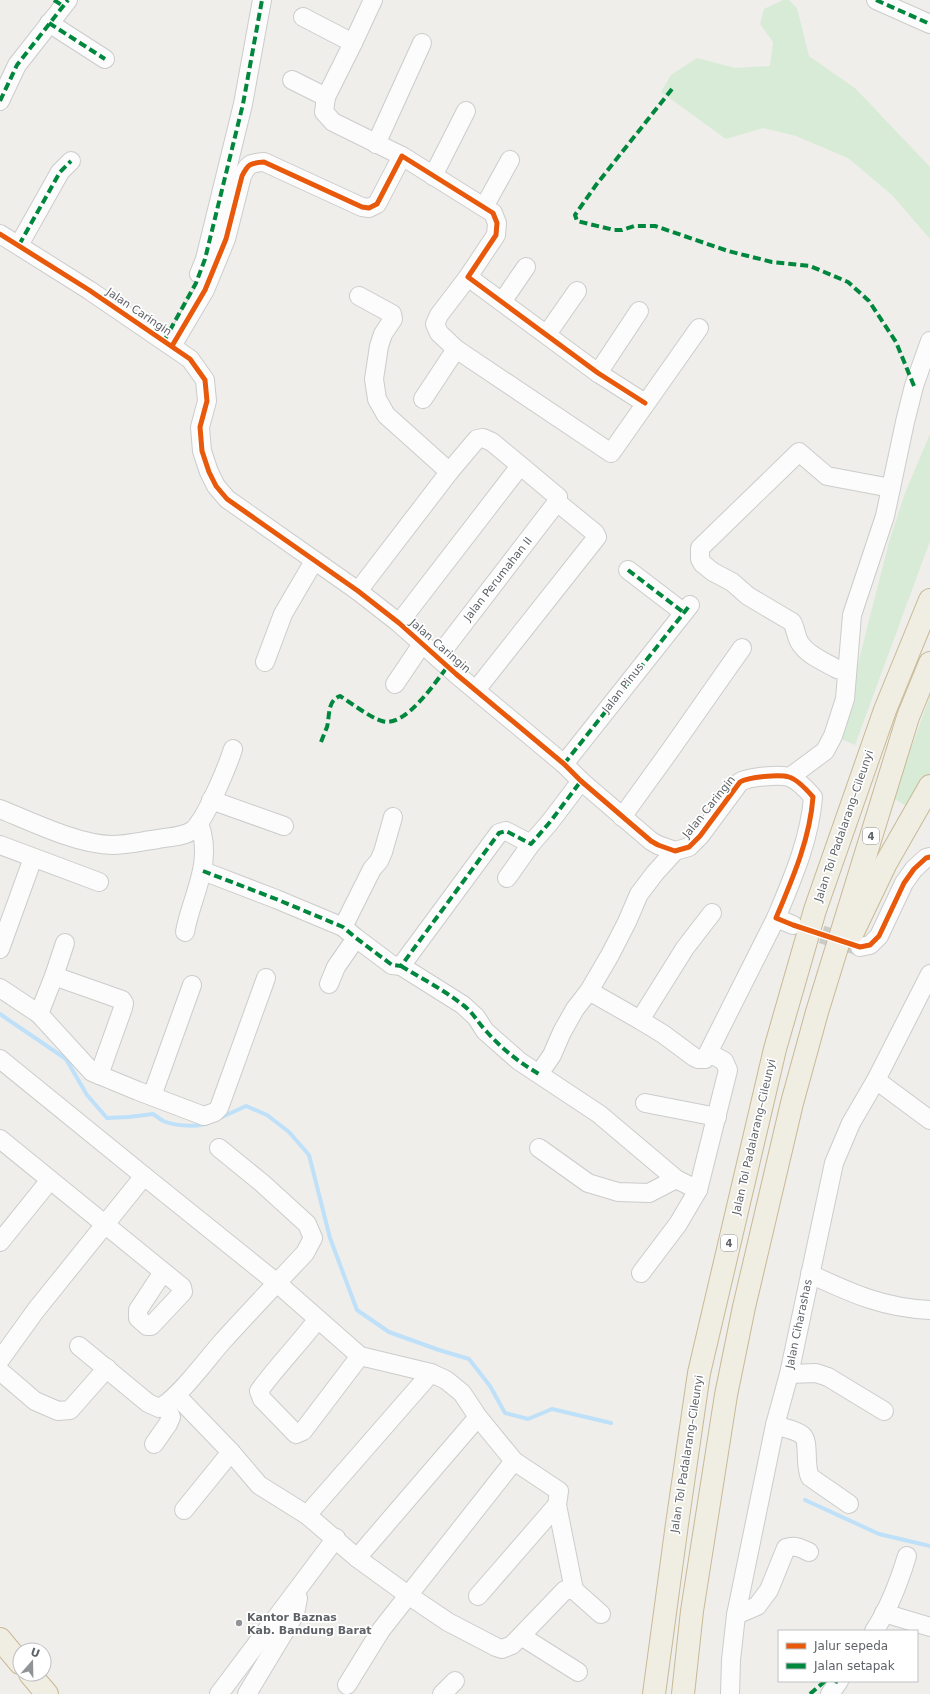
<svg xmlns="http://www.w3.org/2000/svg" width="930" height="1694" font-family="'DejaVu Sans',sans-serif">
	<rect width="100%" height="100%" fill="#efeeea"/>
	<g fill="#d8ebd6">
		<path d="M783,0h6l8,8 12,48 47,33 74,78v72l-38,-44 -44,-37 -52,-22 -33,-8 -37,11 -65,-47 10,-17 26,-17 38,10 35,-2 3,-24 -13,-18 4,-15z"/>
		<path d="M930,434v107l-75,204 -16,-7 50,-196 16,-49z"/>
		<path d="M930,696v79l-24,31 -13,-8z"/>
	</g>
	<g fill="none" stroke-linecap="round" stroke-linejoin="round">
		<g stroke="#bfe0f9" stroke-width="4">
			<path d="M0,1014l66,45 21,36 20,23 22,-1 24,-3c3,2 7,5 10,7 12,5 36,7 47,1"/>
			<path d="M220,1118l26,-12 21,9 22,17 20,23 21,83 27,72 32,22 50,18 30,9 21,27 15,27 23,6 24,-10 59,14"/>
			<path d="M805,1500l74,34 51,12"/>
		</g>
		<path stroke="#cbcbca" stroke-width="18" stroke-dasharray="18 9" stroke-linecap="butt" d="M796,926l64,21"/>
		<g stroke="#cbcccc" stroke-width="20">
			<g id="minor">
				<path d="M876,0l54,24"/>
				<path d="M303,17l50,26 -27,54 -2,15 9,10 69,34"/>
				<path d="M49,23l56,36"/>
				<path d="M353,43l20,-43"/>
				<path d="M292,80l34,17"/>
				<path d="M0,101l17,-36 51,-65"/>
				<path d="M376,144l46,-101"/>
				<path d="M433,176l33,-65"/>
				<path d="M484,207l26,-47"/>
				<path d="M0,234l89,56 101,69 15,21 2,21 -7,26 2,24 7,21 7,14 11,13 131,92 41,32 57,51 108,90 17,17 70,60 7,4 17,6 14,-4 11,-11 40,-54c8,-5 40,-8 49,-5 9,3 18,13 24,20 -3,42 -21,83 -37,121l17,7"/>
				<path d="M19,245l41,-73 11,-11"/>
				<path d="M199,274l6,-15 38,-155 19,-104"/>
				<path d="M468,277l-29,38 -4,9 4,9 17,16 155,104 88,-125"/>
				<path d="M502,302l24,-35"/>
				<path d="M547,334l30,-43"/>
				<path d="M172,346l33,-56 21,-51 16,-63c6,-12 8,-13 22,-14l98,45 7,1 8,-4 25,-48 91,57 4,10 -1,12 -28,42 130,96 47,30"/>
				<path d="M598,373l41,-62"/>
				<path d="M423,399l33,-50"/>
				<path d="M450,471l27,-32 6,-1 9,4 66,55 -1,5 38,31 2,4 -121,153"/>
				<path d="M628,570l55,42"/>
				<path d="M358,591l92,-120 -6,-4 -58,-52 -9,-16 -3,-20 5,-33 4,-12 10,-15 -1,-5 -33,-18"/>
				<path d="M399,623l121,-157"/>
				<path d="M438,657l119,-155"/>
				<path d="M265,662l18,-48 31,-53"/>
				<path d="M847,668l-6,2 -4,-1c-12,-7 -30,-14 -37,-26 -4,-6 -4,-14 -8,-21l-44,-26 -16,-14 -19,-10 -10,-8 -3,-5v-11l99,-96 28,24 64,12"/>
				<path d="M395,684l27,-40"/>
				<path d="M564,764l126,-159"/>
				<path d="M790,777l35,-26 8,-15 12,-37 7,-84 33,-99 20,-94 9,-36 16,-45"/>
				<path d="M211,800l73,26"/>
				<path d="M0,809c32,13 79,36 112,36 15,0 31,-4 46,-6 10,-2 26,-2 35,-9 12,-9 35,-65 40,-81"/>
				<path d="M622,817l47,-65 73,-104"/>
				<path d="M0,845l99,37"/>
				<path d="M203,871l73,28 67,28 13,11 36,27 9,1 98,-133 7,-2 25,13 19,-22 31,-41"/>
				<path d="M507,878l24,-34"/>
				<path d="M343,927l29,-58 7,-8 4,-9 10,-35"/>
				<path d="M185,932c7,-38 29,-69 14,-109"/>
				<path d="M860,947l10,-2 9,-9 25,-53 10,-14 12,-11 4,-1"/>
				<path d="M0,949l33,-91"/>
				<path d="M401,966l62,39 13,12 9,14 34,30 80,53 77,65 22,11"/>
				<path d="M54,976l11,-33"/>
				<path d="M329,984l7,-17 20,-29"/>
				<path d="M0,988l39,26 53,58 46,19 66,25 11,-4 4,-4 47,-130"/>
				<path d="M589,991l51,29 45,-72 27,-35"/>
				<path d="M39,1014l15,-38 68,24 2,3 -1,5 -24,67"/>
				<path d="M640,1020l23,14 31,23 4,2h7l71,-141"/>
				<path d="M0,1059l144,117 -108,134 -36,50"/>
				<path d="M539,1074l13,-19 10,-23 13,-23 14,-18 21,-36 17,-33 12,-28 16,-21 20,-22"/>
				<path d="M876,1080l54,40"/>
				<path d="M152,1096l40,-111"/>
				<path d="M645,1103l72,14"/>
				<path d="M0,1139l182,148 1,5 -32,34h-4l-9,-8v-8l25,-38"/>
				<path d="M539,1148l49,35 30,9 31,1 27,-14"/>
				<path d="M144,1176l133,107 83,73 -57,75 -7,3 -34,-35 -3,-8c18,-25 40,-47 58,-71"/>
				<path d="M0,1242l50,-62"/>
				<path d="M641,1273l37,-49 20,-34 30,-120 -4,-9 -15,-8"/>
				<path d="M810,1274c41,19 73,34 120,36"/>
				<path d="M79,1346l69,57 11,5c18,-8 48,-49 63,-66 27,-30 55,-59 83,-89l8,-15 -6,-14 -45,-41 -43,-35"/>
				<path d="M360,1356l71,17 15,7 16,13 16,24 36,44 45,30 -2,14 -79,91"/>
				<path d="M0,1371l35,30 23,10 12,-1 37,-42"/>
				<path d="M789,1374l27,-1 12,4 56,34"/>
				<path d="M176,1395l55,57 28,33 48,30 50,43 51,37 40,27 48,25 6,2 10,-4 53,-55h9l27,24"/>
				<path d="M775,1425c7,3 20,4 27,10 8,6 2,30 8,42l39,27"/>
				<path d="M154,1444l14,-20 3,-7 -6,-12"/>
				<path d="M557,1505l17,85"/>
				<path d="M184,1510l47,-58"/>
				<path d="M307,1515l124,-142"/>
				<path d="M357,1558l121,-141"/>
				<path d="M884,1613l46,14"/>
				<path d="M736,1615l21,-9 12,-16 17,-42c9,-3 15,0 23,4"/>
				<path d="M874,1631c15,-22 25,-49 33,-75"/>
				<path d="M521,1636l57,36"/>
				<path d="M347,1685l34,-55 133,-169"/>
				<path d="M219,1694l117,-156"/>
				<path d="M247,1694l48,-80 3,-16"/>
				<path d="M442,1694l13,-13"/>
				<path d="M730,1694l1,-34 5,-45 39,-190 14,-51 45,-211 17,-40 25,-43 54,-106"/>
				<path d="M830,1694l9,-13"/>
			</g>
		</g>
		<g stroke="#c8b996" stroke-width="24">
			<g id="highway">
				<path d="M853,932l33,-69 44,-77"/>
				<path d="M0,1639l20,24"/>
				<path d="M30,1674l17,20"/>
				<path d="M654,1694l23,-170 22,-151 76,-324 40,-139 70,-200 45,-110"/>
				<path d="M683,1694l9,-83 34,-216 18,-88 48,-204 25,-91 91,-295 22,-54"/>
			</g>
		</g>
		<use href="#minor" stroke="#fdfcfc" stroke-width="18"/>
		<use href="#highway" stroke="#f0ede3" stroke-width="22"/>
		<g stroke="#00873e" stroke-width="4" stroke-dasharray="8 4" stroke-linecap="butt">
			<path d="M54,0l9,6"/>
			<path d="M876,0l54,24"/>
			<path d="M49,23l56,36"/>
			<path d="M672,89l-76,96 -21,30 2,6 37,9h8l12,-4h21l73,25 44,11 38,4 38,16 21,19 27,41 18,44"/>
			<path d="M0,101l17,-36 51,-65"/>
			<path d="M19,245l41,-73 11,-11"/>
			<path d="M164,341l32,-58 9,-24 38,-155 19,-104"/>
			<path d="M628,570l55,42"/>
			<path d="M321,742c2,-5 4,-10 6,-15 3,-12 0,-26 13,-31 11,7 31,22 42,25 23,8 54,-40 66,-55"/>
			<path d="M564,764l126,-159"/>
			<path d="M203,871l73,28 67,28 13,11 36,27 9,1 98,-133 7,-2 25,13 19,-22 31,-41"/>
			<path d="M401,966c20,12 43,24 62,39 10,7 15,18 24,27 15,17 33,31 52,42"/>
			<path d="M835,1681l3,1"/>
			<path d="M810,1694l15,-13"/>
		</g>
		<g stroke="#fff" stroke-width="8">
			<g id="cycleway">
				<path d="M0,234l89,56 101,69 15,21 2,21 -7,26 2,24 7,21 7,14 11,13 131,92 41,32 57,51 108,90 17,17 70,60 7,4 17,6 14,-4 11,-11 40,-54c8,-5 40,-8 49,-5 9,3 18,13 24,20 -3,42 -21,83 -37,121l17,7 67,22 10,-2 9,-9 25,-53 10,-14 12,-11 4,-1"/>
				<path d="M172,346l33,-56 21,-51 16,-63c6,-12 8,-13 22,-14l98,45 7,1 8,-4 25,-48 91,57 4,10 -1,12 -28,42 130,96 47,30"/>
			</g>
		</g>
		<use href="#cycleway" stroke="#e8590c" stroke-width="5"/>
	</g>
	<circle fill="#919496" stroke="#fff" stroke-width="1.5" cx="239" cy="1623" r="4"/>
	<g text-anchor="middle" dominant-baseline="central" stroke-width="3.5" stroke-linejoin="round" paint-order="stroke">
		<g fill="#fff" stroke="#8f9295" stroke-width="1">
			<rect x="863" y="828" width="16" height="16" rx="3"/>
			<rect x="721" y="1235" width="16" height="16" rx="3"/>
		</g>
		<g font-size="10" font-weight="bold" fill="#5f6368">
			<text x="871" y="836">4</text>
			<text x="729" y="1243">4</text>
		</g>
		<g font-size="11" fill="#5f6368" stroke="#fff">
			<text transform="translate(139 312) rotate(34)">Jalan Caringin</text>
			<text transform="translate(498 579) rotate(-52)">Jalan Perumahan II</text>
			<text transform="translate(440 646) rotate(41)">Jalan Caringin</text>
			<text transform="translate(623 688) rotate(-52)">Jalan Pinus</text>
			<text transform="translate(709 807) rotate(-51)">Jalan Caringin</text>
			<text transform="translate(844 826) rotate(-71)">Jalan Tol Padalarang–Cileunyi</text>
			<text transform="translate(754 1137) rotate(-77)">Jalan Tol Padalarang–Cileunyi</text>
			<text transform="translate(799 1324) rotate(-78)">Jalan Ciharashas</text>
			<text transform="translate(687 1454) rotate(-81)">Jalan Tol Padalarang–Cileunyi</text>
		</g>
		<g font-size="11" font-weight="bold" fill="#5f6368" stroke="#fff" text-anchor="start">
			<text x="247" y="1617">Kantor Baznas<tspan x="247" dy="13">Kab. Bandung Barat</tspan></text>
		</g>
	</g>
	<rect x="778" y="1630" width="140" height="52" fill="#ffffff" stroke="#bfc1c3"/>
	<rect x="786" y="1643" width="20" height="6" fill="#e8590c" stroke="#bfc1c3"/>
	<text x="814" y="1650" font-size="12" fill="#5f6368">Jalur sepeda</text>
	<rect x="786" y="1663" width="20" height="6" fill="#00873e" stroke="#bfc1c3"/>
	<text x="814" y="1670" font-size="12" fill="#5f6368">Jalan setapak</text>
	<g transform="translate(32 1662) rotate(20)"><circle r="19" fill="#ffffff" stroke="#bfc1c3"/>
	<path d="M0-3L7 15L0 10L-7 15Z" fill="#919496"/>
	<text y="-6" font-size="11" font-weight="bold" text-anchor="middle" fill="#5f6368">U</text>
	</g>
</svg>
